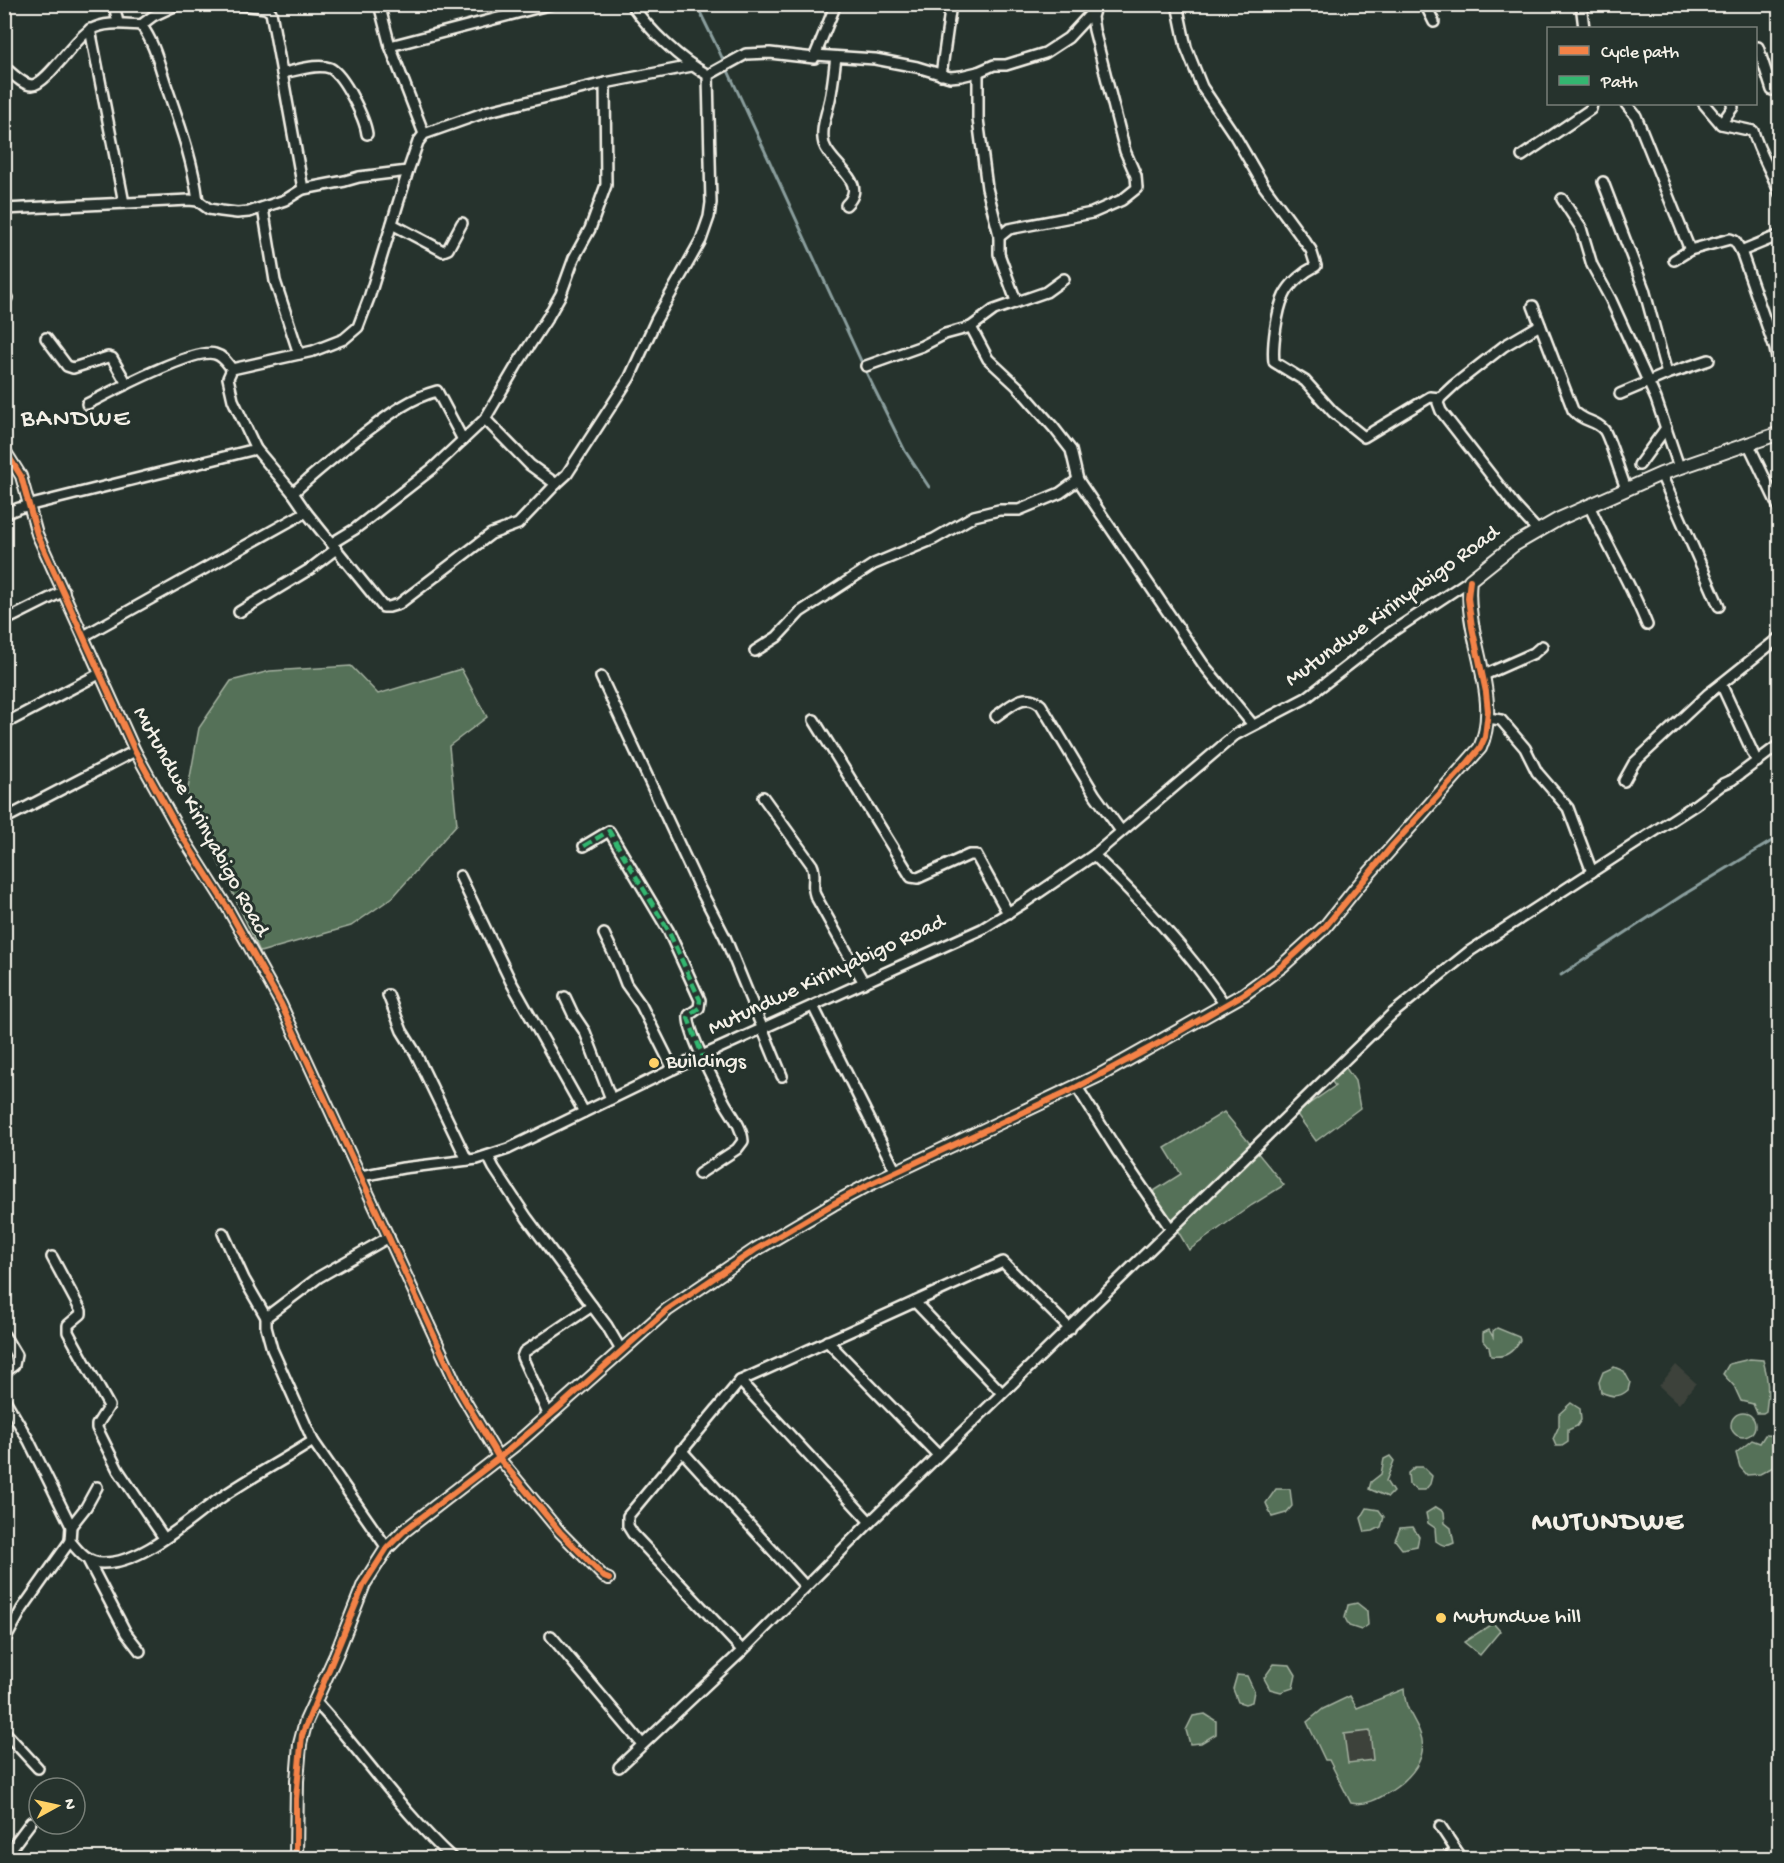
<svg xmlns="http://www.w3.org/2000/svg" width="1784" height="1863" font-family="'Gochi Hand',sans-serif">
	<rect width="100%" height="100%" fill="#26332d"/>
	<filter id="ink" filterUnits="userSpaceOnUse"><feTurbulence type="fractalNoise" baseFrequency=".0167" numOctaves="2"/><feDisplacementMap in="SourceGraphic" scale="12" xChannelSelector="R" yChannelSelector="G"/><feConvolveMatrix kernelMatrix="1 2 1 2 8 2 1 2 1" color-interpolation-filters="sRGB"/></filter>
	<g filter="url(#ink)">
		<g fill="#3c423b">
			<path d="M1676,1365l20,18 -17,21 -20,-18z"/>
			<path d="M1370,1730l3,30 -25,3 -4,-30z"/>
		</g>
		<g fill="#557158" stroke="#a4b1a0" stroke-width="1.5" fill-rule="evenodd">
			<path d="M351,666l27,28 83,-25 26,48 -38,29 8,78 -64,73 -42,29 -91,26 -73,-158 12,-66 32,-47 39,-10z"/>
			<path d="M1341,1061l14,20 5,27 -44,33 -20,-28 39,-27 -11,-16z"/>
			<path d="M1224,1112l60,73 -32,20 -63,45 -13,-22 -27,-34 32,-20 -16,-26z"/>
			<path d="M1497,1328l22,9 1,3c-7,12 -14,18 -29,16l-2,-9 -6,-7v-7l6,-3 4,7v-6z"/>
			<path d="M1750,1359l13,1c5,16 6,34 3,51l-3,2h-6l-4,-9 -12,-3 -7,-15 -11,-12 6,-10z"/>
			<path d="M1614,1367l10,4 6,11 -2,8c-9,8 -16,7 -27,2l-2,-10 4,-10z"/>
			<path d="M1571,1403l9,6 1,11 -4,6 -9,4v12l-6,4h-6l-3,-7 6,-13v-12z"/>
			<circle cx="1743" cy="1425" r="12"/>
			<path d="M1765,1435l14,1v28l-19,10 -13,1 -7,-8 -4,-14 16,-13 8,3z"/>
			<path d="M1390,1456l4,5 -8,20 7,11 -5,5 -19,-8 2,-7 10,-8 3,-15z"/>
			<path d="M1415,1467h8l9,9 -2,8 -5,6h-8l-8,-6 -1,-11z"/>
			<path d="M1276,1489h14l2,17 -6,7 -14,4 -6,-14z"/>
			<path d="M1436,1507l8,5 1,11 6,5 3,15c-8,4 -11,3 -18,-2l-1,-13 -7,-5 -2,-10z"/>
			<path d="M1367,1508l12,2 5,7 -3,10 -8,4 -8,1 -4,-14z"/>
			<path d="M1413,1527l6,10 -2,9 -15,3 -7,-9 5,-12z"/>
			<path d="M1357,1603l10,8 1,14 -7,5 -12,-4 -4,-8 3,-13z"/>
			<path d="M1493,1623l7,8 -20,24 -16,-13z"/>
			<path d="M1274,1664l16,1 6,10 -3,13 -12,4 -11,-3 -6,-11z"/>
			<path d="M1237,1675l10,1 7,15 -2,11 -7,2 -7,-2 -5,-13z"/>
			<path d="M1404,1689c2,25 9,25 16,44 10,25 -11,46 -29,58 -13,8 -25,15 -40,12l-22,-43h-4l-18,-38 16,-13 27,-13 7,12zM1370,1731l3,29 -25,3 -4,-29z"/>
			<path d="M1205,1714l11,7v13l-15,9 -11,1 -4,-14 7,-14z"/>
		</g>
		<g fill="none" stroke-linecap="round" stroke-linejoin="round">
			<g stroke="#8a9e9d" stroke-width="3">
				<path d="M696,4l23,47 148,323 38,77 24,36"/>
				<path d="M1561,975l122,-80 97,-59"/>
			</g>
			<g stroke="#f4f1e8" stroke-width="14">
				<g id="street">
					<path d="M114,4l4,19"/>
					<path d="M232,4l33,4 6,4 32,177"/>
					<path d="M379,4l11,42 34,88"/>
					<path d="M631,4c18,26 49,56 77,71"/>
					<path d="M1177,4l9,43 16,40 33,49 29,50 47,64 5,16c-12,6 -26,17 -32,30 -7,14 -12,50 -10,66l31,19 28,31 31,25 66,-40 10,1"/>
					<path d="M1425,4l9,18"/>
					<path d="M1581,4l3,24"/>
					<path d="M141,25c13,17 18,39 25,60 13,38 27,75 32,116"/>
					<path d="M90,29l34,174"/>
					<path d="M390,46l162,-42"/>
					<path d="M1758,47l14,43"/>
					<path d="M815,55l60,4 42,8 33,10 11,-1 17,-4 16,-7h12l39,-12 23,-15 25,-27"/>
					<path d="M836,57c-2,14 -3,28 -6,42 -3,14 -10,31 -6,45 7,22 46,38 22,61"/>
					<path d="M4,67c7,5 18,18 28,18 15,-1 42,-46 58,-55 15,-9 34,-6 51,-5l12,-9 26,-12"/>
					<path d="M978,72v47l9,69 12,47v19l17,47"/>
					<path d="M282,73c14,-2 35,-10 48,-5 14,7 35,51 37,66"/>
					<path d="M708,75l38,-21 24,-1 44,5 22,-54"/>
					<path d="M941,75l10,-71"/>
					<path d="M1626,104l10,12 54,134 40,-11 5,2 6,10 34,98 5,24"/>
					<path d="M1704,104l17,20 32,7c6,22 19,41 27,63"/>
					<path d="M1721,124l12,-17 -1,-3"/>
					<path d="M1522,156l69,-47 1,-5"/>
					<path d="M1603,182l41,107 23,85"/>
					<path d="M1562,199l19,29 11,37 19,35 45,99 23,68"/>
					<path d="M263,208l12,73 24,73"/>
					<path d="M4,209l185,-9 9,1 11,8 12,2 16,2 12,-1 36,-12 18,-11 42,-8 14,-4 49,-6"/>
					<path d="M392,224l51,27 5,-2 14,-26"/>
					<path d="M999,237l10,-8 83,-16 30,-13 15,-12 -1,-12 -11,-25 -31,-121 -2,-13 4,-13"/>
					<path d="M1741,251l39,-16"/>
					<path d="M1674,260l16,-10"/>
					<path d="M4,300l3,-2"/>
					<path d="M1533,306l40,104c11,13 22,9 31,20 5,6 17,47 22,58"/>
					<path d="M971,327l17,32 29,27 37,42 17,22 7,30"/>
					<path d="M46,338l21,28 6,2 35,-11 4,1 15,26"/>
					<path d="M866,366l56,-20 23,-12 26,-7 23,-17 52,-18 18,-13"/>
					<path d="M1620,394l47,-20 42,-14"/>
					<path d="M87,404c22,-11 108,-57 128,-50 8,2 12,9 17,15"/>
					<path d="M485,419l45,46 26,19 11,-10 63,-97 26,-57 45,-80 8,-23 2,-14 -3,-128"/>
					<path d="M1748,443l32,67"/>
					<path d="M4,449l17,27 16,58 98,217 47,85 45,71 54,97 179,388 39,66 61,74 44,45 5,2"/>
					<path d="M1639,465l27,-37"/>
					<path d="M1661,474l58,132"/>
					<path d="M556,484l-38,40 -27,10 -92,70 -10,3h-6l-77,-95 -13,-19 -37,-44 -23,-49 -5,-22 4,-9 81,-18 31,-12 14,-12 11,-29 39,-127 10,-29 6,-8 65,-23 116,-28 87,-17"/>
					<path d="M293,493c22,-21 45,-39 68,-57 24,-18 46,-37 76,-45l26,49"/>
					<path d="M1589,505c18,41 42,79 58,120"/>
					<path d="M4,514l15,-6 237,-59"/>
					<path d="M1538,531l-23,-25 -74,-95 -3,-8 2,-5 14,-13 50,-39 36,-21"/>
					<path d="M332,543l23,-14 77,-60 53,-50 33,-56 30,-46 13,-23 13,-36 16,-29 16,-44 -1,-102"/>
					<path d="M239,612l71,-43 26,-20"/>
					<path d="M4,621l60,-30"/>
					<path d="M84,636l222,-124"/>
					<path d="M755,651l22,-14 23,-25 74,-48 60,-25 40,-23 25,-6h20l41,-17 18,-13 125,184 50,61"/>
					<path d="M1482,676l52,-23 8,-7"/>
					<path d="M601,677l97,208 27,52 57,139"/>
					<path d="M996,716c15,-10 29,-26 45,-11l54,90 26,36"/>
					<path d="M1488,718l13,2 24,28 12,24 31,36 24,64"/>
					<path d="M814,720l97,157 7,1 51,-23h7l32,58"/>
					<path d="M4,724l97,-51"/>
					<path d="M1757,762l-36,-78 59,-47"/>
					<path d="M1624,781l10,-18 74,-69 13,-10"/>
					<path d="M763,797l49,68c5,10 -1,20 3,30l49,88"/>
					<path d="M4,819l131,-68"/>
					<path d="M584,846l25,-15 59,99 32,70 -1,8 -10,7c-3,15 28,72 36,88 7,12 17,24 18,38l-6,8 -38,25"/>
					<path d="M1094,855c47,46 94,95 131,150"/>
					<path d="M460,876l51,106 73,130"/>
					<path d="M604,934l14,29 8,21 15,21 32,64"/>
					<path d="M388,995l14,36 13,21 52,108"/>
					<path d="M565,997l8,17 12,18 26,67"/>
					<path d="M813,1006l83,166"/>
					<path d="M1077,1087l41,65 53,77"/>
					<path d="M488,1156l6,12 33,50 65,88"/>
					<path d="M361,1176l42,-8 74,-9 31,-10 165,-80 309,-140 43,-27 69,-47 141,-120 71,-37 84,-65 80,-53"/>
					<path d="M223,1233l21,46 22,38"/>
					<path d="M52,1257l29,54v3l-13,11v7l41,74 -12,19v3l21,42 46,68"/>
					<path d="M915,1302l87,91"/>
					<path d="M4,1335l12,20 -2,10 -10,8"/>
					<path d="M827,1341l111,114"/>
					<path d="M740,1381l263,-119 67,67"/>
					<path d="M4,1398l25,43 42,85"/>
					<path d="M549,1416l-27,-59 2,-5 68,-46 15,20 14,24"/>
					<path d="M681,1450l124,136"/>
					<path d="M97,1487l-11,20 -15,19 -1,15c9,11 17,22 33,22 41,0 83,-42 116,-64 30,-21 63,-38 94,-58"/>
					<path d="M387,1548l-74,-107 -41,-92 -6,-22v-10l53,-40 70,-40"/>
					<path d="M88,1560l38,73 14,18"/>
					<path d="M551,1636l91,108"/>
					<path d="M4,1642l18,-33 48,-68"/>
					<path d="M742,1650l-109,-116 -5,-8v-10l112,-135 130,141"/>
					<path d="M315,1701c47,51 86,110 137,157"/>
					<path d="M4,1731l34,37"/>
					<path d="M619,1767l122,-115 129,-130 522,-508 78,-63 225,-146 28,-21 9,-4 48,-36"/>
					<path d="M1440,1826l16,24"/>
					<path d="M4,1858l27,-36"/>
					<path d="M1448,1858l8,-8 6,8"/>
				</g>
			</g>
			<g stroke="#f4f1e8" stroke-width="16">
				<path id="secondary" d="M296,1858l1,-77 3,-37 6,-23 30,-66 28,-71 23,-36 17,-17 117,-91 146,-130 88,-60 78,-46 37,-20 232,-110 142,-80 38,-28 43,-39 32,-40 123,-139c23,-52 -17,-112 -10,-168l44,-35 45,-26 102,-45 119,-41"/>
			</g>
			<use href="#street" stroke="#26332d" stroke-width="9"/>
			<use href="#secondary" stroke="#26332d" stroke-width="12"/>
			<path stroke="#33b770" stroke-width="4.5" stroke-dasharray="9 4.5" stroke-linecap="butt" d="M584,846l25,-15 59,99 32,70 -1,8 -10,7 -1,3 15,39"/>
			<g stroke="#26332d" stroke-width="10">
				<g id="cycleway">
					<path d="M4,449l17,27 16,58 98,217 47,85 45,71 54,97 179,388 39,66 61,74 44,45 5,2"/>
					<path d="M296,1858v-59l6,-64 62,-151 23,-36 17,-17 95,-73 57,-48 111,-100 88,-60 78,-46 37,-20 207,-97 84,-45 83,-48 38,-28 43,-39 68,-82 73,-80 14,-17 5,-11 3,-26 -2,-19 -14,-65 -4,-29 2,-18"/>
				</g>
			</g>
			<use href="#cycleway" stroke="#f48246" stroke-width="6"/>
		</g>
	</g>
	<g fill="#ffd166" stroke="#26332d" stroke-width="2">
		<circle cx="654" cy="1063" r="6"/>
		<circle cx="1441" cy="1618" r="6"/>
	</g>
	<g text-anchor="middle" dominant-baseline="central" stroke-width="6" stroke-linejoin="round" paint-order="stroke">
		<g font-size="22" fill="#f4f1e8" stroke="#26332d">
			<text transform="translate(1393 607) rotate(-36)">Mutundwe Kirinyabigo Road</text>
			<text transform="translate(200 822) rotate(61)">Mutundwe Kirinyabigo Road</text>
			<text transform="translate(827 976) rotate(-25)">Mutundwe Kirinyabigo Road</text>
		</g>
		<g font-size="22" fill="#f4f1e8" stroke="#26332d" text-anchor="start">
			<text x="666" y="1063">Buildings</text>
			<text x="1453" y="1618">Mutundwe hill</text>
		</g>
		<g font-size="26" letter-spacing="1.5" fill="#f4f1e8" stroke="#26332d">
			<text x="76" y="420">BANDWE</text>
		</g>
		<g font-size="28" font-weight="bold" letter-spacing="1.5" fill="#f4f1e8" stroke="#26332d">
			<text x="1608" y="1523">MUTUNDWE</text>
		</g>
	</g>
	<rect width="1784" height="1863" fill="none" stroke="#26332d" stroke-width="24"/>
	<rect x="12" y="12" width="1760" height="1839" fill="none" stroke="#f4f1e8" stroke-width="2" filter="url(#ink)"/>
	<rect x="1547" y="27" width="210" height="78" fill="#26332d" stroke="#787f78" stroke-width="1.5"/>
	<rect x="1559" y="46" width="30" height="9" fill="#f48246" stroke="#787f78" stroke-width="1.5"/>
	<text x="1601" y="57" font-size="18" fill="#f4f1e8">Cycle path</text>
	<rect x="1559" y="76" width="30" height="9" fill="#33b770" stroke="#787f78" stroke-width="1.5"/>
	<text x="1601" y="87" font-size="18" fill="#f4f1e8">Path</text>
	<g transform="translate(57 1806) rotate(82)"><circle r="28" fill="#26332d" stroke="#787f78" stroke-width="1.5"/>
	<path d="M0-4.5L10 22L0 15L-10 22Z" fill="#ffd166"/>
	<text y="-9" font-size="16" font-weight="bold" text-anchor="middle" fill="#f4f1e8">N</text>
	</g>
</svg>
